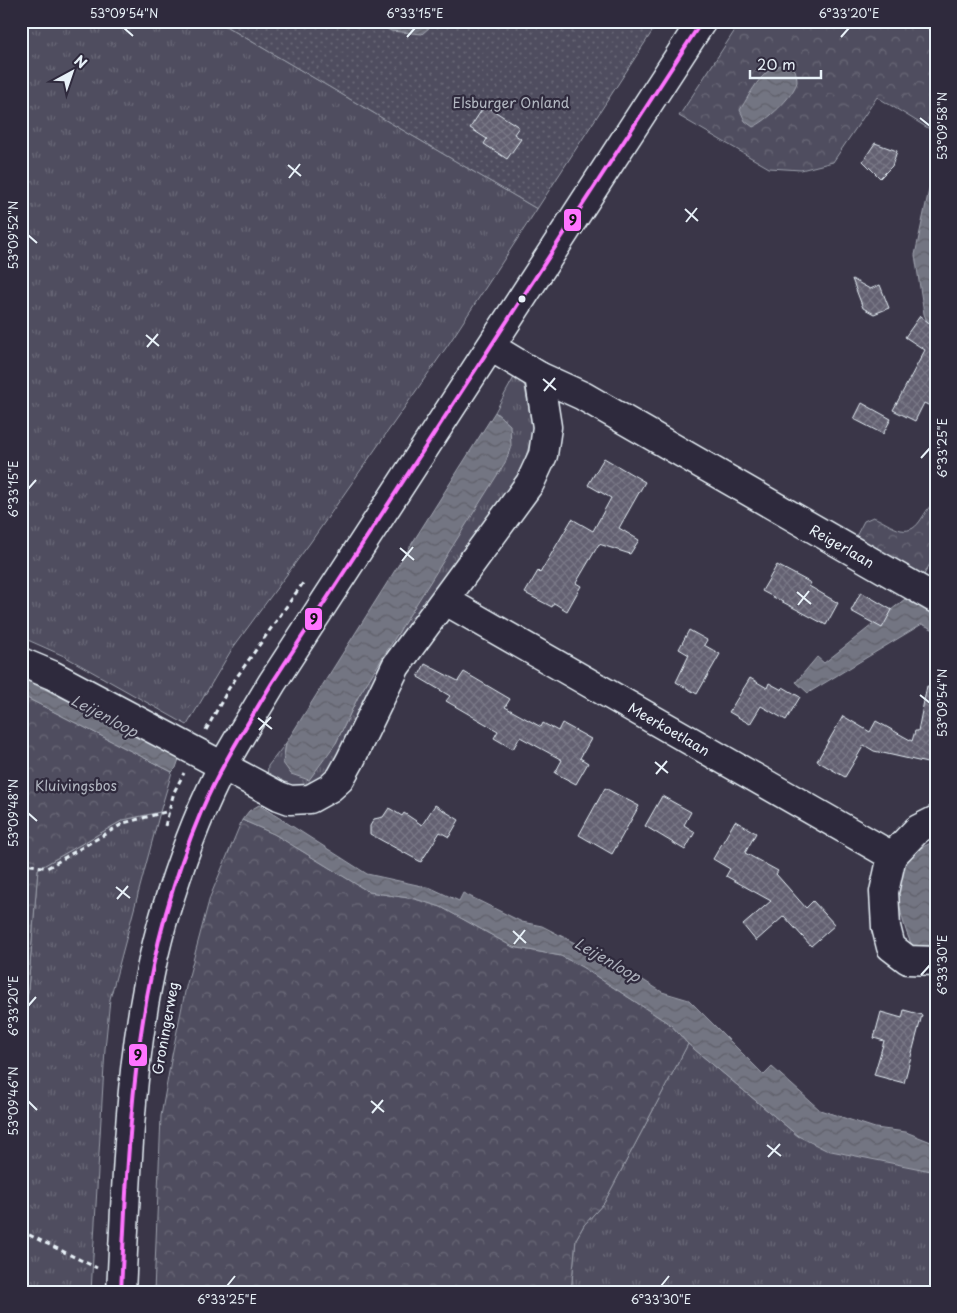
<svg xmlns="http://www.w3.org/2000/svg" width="957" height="1313" font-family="'Playpen Sans',sans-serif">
	<defs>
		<pattern id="grass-tufts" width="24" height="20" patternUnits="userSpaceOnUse" patternTransform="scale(1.25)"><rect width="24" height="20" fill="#504e5f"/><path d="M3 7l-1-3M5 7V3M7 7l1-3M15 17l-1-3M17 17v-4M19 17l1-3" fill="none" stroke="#696877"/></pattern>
		<pattern id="forest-crowns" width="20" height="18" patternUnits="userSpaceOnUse" patternTransform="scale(1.25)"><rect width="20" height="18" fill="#504e5f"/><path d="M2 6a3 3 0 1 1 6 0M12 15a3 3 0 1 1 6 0" fill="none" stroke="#696877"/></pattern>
		<pattern id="park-dots" width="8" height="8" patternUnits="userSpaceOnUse" patternTransform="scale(1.25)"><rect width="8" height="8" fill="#504e5f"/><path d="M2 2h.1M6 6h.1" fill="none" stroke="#696877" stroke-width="1.8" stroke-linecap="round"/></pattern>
		<pattern id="water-waves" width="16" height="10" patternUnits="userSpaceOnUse" patternTransform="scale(1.25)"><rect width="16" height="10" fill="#737482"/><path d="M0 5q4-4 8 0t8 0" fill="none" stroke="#5f6069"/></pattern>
		<pattern id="building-cross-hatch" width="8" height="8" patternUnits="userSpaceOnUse" patternTransform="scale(1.25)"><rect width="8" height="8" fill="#636171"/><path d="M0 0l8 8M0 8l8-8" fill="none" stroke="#797886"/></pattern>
	</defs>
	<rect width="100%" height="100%" fill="#3a3648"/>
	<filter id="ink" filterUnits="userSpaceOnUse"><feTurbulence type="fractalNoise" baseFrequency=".02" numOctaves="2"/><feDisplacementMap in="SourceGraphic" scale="10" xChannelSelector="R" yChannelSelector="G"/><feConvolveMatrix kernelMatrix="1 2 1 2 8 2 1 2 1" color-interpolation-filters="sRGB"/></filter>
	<g filter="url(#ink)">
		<g fill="url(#grass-tufts)" stroke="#9ca0ac">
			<path d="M21,21h196l320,188 -89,136 -138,198 -78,106 -45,76 -123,-69 -43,-19z"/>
			<path d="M518,370l7,17 8,45 -13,45 -177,280c-27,33 -36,42 -76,20l1,-11 18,-23 -3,20 53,-20 22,-46 152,-272 -15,-13z"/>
			<path d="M160,812l-50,187 -5,50 -14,243h-70v-218l17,-205 85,-49z"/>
			<path d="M688,1044l110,92 138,36v120h-365l5,-53 8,-14 20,-22z"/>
		</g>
		<g fill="url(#forest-crowns)" stroke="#9ca0ac">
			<path d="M741,21h195v112l-59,-36 -44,65 -32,8 -32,-2 -90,-52z"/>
			<path d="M936,502v51l-16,29 -67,-40 11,-21 9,-4c9,3 19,11 28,13 20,4 22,-23 35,-28z"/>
			<path d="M21,695l151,77 -12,40 -37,8 -85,49 -17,205z"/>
			<path d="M242,820l32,14 95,58 46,7 26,8 72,40 48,9 21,11 89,58 17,19 -84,159 -20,22 -8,14 -5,53h-417l7,-176 11,-61 14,-68 24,-90z"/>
		</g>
		<path fill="url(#park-dots)" stroke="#9ca0ac" d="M217,21h442l-122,188z"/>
		<g fill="url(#water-waves)" stroke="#a2a6b1">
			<path d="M372,21h59l-1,6 -8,7 -31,-3z"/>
			<path d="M788,64l7,6c1,3 2,8 2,12 -4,15 -30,39 -44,45l-8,-6 -5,-11c12,-19 23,-45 48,-46z"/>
			<path d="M936,157v169l-6,3 -6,-15 -9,-59z"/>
			<path d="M495,412l15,13 1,21 -5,15 -148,236 -22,46 -27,37 -18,-6 -8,-11 3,-20z"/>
			<path d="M905,599l31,16v16l-14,-7 -114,69 -12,-11 21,-25 7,6z"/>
			<path d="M21,678l78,37 80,44 -3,9 -4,4 -151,-77z"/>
			<path d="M259,805l108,69 64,14 28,13 4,-8 59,29 20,4 85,44 35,22 27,8 75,75 8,-8 48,43 55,18 31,4 30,12v28l-110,-22 -28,-14 -110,-92 -17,-19 -89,-58 -21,-11 -48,-9 -72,-40 -26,-8 -46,-7 -95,-58 -32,-14 7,-9z"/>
			<path d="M936,840v106l-23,1c-9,-15 -21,-63 -14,-79 6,-14 25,-21 37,-28z"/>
		</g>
		<g fill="url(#building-cross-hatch)" stroke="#e8f1f8">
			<path d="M485,105l34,22 -5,7 7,5 -14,20 -23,-15 3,-5 -17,-11z"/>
			<path d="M875,143l22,8 -5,15 -12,12 -17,-17z"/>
			<path d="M852,279l18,10 10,-4 9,23 -15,6 -11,-6z"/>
			<path d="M920,316l16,12v81l-12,-6 -9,18 -22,-11 32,-60 -20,-13z"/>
			<path d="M862,403l29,16 -8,15 -29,-15z"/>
			<path d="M604,458l41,24 -26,46 20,12 -9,14 -31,-10 -23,39 5,3 -14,25 -13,-8 -2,4 -27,-14 13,-22 2,2 32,-54 21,12 18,-33 -23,-13z"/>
			<path d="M777,565l34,18 -2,3 29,17 -12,22 -64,-34z"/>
			<path d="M861,592l31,18 -10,18 -31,-17z"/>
			<path d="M689,630l18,10 -3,5 16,9 -23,40 -21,-12 13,-27 -10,-6z"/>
			<path d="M425,664l33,17 6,-9 46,27 -5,8 36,20 2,-4 15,8 4,-8 29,16 -11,19 8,5 -12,21 -21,-11 7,-13 -42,-23 -7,12 -19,-11 4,-7 -52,-30 4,-5 -32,-19z"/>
			<path d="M750,678l17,10 2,-5 13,7 1,-3 17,10 -14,23 -25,-14 -11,18 -21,-12z"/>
			<path d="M927,686l9,1v78l-62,-14 -10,-6 -19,32 -28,-16 26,-45 27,16 6,-11 36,20 3,-10h3z"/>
			<path d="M605,788l34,18 -27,48 -33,-19z"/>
			<path d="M662,796l29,16 -7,13 11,7 -10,18 -40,-24z"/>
			<path d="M435,805l24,15 -10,17 -9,-5 -19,30 -51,-28v-8l4,-7 9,-2 6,-9 13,8 2,-3 18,12z"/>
			<path d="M735,821l21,12 -11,20 33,18 -2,3 30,34 7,-7 22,24 -24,21 -27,-30 -28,25 -13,-16 28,-24 -45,-25 4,-7 -17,-10z"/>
			<path d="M904,1010l18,5 -18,68 -30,-8 10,-34 -10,-3 7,-26 21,6z"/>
		</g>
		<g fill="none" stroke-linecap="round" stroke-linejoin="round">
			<g stroke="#e8f1f8" stroke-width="31">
				<g id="minor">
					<path d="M539,376l44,20 353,203"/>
					<path d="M446,601l446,255 -8,36 2,35 5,20 17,13 28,1"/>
					<path d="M21,662l31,13 227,121 11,4 20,-1 20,-11 10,-9 10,-18 46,-95 134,-183 13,-28 4,-28 -8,-51 -48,-29"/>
					<path d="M892,856l26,-27 18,-9"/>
				</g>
			</g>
			<g stroke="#e8f1f8" stroke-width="31">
				<path id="major" d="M121,1292c7,-134 8,-270 50,-398 14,-44 31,-89 53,-130 15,-27 32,-54 48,-81l430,-662"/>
			</g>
			<g stroke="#e8f1f8" stroke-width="3" stroke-dasharray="5 4" stroke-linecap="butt">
				<path d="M206,730l23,-42 74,-105"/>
				<path d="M165,826l9,-34 10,-19"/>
				<path d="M21,863l26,5 77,-45 45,-12"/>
				<path d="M21,1231l76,37"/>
			</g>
			<use href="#minor" stroke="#2f2a3d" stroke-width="28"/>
			<use href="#major" stroke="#2f2a3d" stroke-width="28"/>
			<g stroke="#2f2a3d" stroke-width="8">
				<path id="bus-1" d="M121,1292c8,-167 13,-323 80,-480 19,-45 46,-87 71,-129l430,-662"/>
			</g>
			<use href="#bus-1" stroke="#ff73ff" stroke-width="4"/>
		</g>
	</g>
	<path fill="none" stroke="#e8f1f8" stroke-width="2" d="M124,28l9,8M407,37l8,-9M841,37l8,-9M920,118l10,8M288,165l13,11M289,178l11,-14M685,209l13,12M686,222l11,-14M28,235l9,8M146,335l13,11M147,347l11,-13M543,379l13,11M544,391l11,-13M921,458l9,-10M28,489l8,-9M400,548l14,12M402,561l11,-14M797,592l14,12M798,605l11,-14M920,695l10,8M258,718l14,11M259,730l12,-13M655,762l13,11M656,774l11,-13M28,813l9,8M116,887l14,11M117,899l11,-13M513,931l13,12M514,944l11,-14M921,975l9,-10M28,1006l8,-9M28,1101l9,9M371,1101l13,11M372,1113l11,-13M767,1145l14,11M768,1157l12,-13M227,1286l8,-10M661,1286l8,-10"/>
	<circle fill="#e8f1f8" stroke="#2f2a3d" stroke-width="2" cx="522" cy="299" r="4.5"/>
	<g text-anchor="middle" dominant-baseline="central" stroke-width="4.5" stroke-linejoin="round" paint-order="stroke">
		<g font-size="14" fill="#b3b8c2" stroke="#2f2a3d">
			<text x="511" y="102">Elsburger Onland</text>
			<text x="76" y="785">Kluivingsbos</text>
		</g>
		<g font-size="14" fill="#e8f1f8" stroke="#2f2a3d">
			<text transform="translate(842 546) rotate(30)">Reigerlaan</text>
			<text transform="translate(669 729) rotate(30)">Meerkoetlaan</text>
			<text transform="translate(165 1028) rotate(-80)">Groningerweg</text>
		</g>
		<g font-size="15" font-style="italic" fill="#aeb2bd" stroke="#2f2a3d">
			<text transform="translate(105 715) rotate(28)">Leijenloop</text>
			<text transform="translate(608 959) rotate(30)">Leijenloop</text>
		</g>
	</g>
	<g stroke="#2f2a3d" stroke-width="2">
		<rect x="563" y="208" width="19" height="24" rx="5" fill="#ff73ff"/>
		<rect x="304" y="607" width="19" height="24" rx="5" fill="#ff73ff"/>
		<rect x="128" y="1043" width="20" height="24" rx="5" fill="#ff73ff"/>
	</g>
	<g font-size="14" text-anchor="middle" font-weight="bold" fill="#111">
		<text x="573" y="225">9</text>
		<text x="314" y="624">9</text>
		<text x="138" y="1060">9</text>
	</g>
	<rect width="957" height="1313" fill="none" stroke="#2f2a3d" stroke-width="55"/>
	<g transform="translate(72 72) rotate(40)" stroke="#2f2a3d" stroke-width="4" paint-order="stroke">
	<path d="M0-4L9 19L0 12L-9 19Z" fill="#e8f1f8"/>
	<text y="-8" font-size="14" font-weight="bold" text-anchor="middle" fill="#e8f1f8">N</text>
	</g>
	<path d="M750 70v8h71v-8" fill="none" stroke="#e8f1f8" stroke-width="2.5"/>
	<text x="757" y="70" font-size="15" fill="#e8f1f8" stroke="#2f2a3d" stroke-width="4" paint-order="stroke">20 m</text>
	<rect x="28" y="28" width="902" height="1258" fill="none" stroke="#e8f1f8" stroke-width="2"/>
	<g font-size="12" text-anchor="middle" fill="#e8f1f8">
		<text x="124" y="18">53°09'54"N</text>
		<text x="415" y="18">6°33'15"E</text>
		<text x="849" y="18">6°33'20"E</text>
		<text transform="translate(943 126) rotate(-90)" y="4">53°09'58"N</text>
		<text transform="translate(14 235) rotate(-90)" y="4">53°09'52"N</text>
		<text transform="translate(943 448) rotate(-90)" y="4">6°33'25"E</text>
		<text transform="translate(14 489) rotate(-90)" y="4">6°33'15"E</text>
		<text transform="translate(943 703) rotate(-90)" y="4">53°09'54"N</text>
		<text transform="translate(14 813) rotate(-90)" y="4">53°09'48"N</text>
		<text transform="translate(943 965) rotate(-90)" y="4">6°33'30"E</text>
		<text transform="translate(14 1006) rotate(-90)" y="4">6°33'20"E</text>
		<text transform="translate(14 1101) rotate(-90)" y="4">53°09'46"N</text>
		<text x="227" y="1304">6°33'25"E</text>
		<text x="661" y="1304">6°33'30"E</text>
	</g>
</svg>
